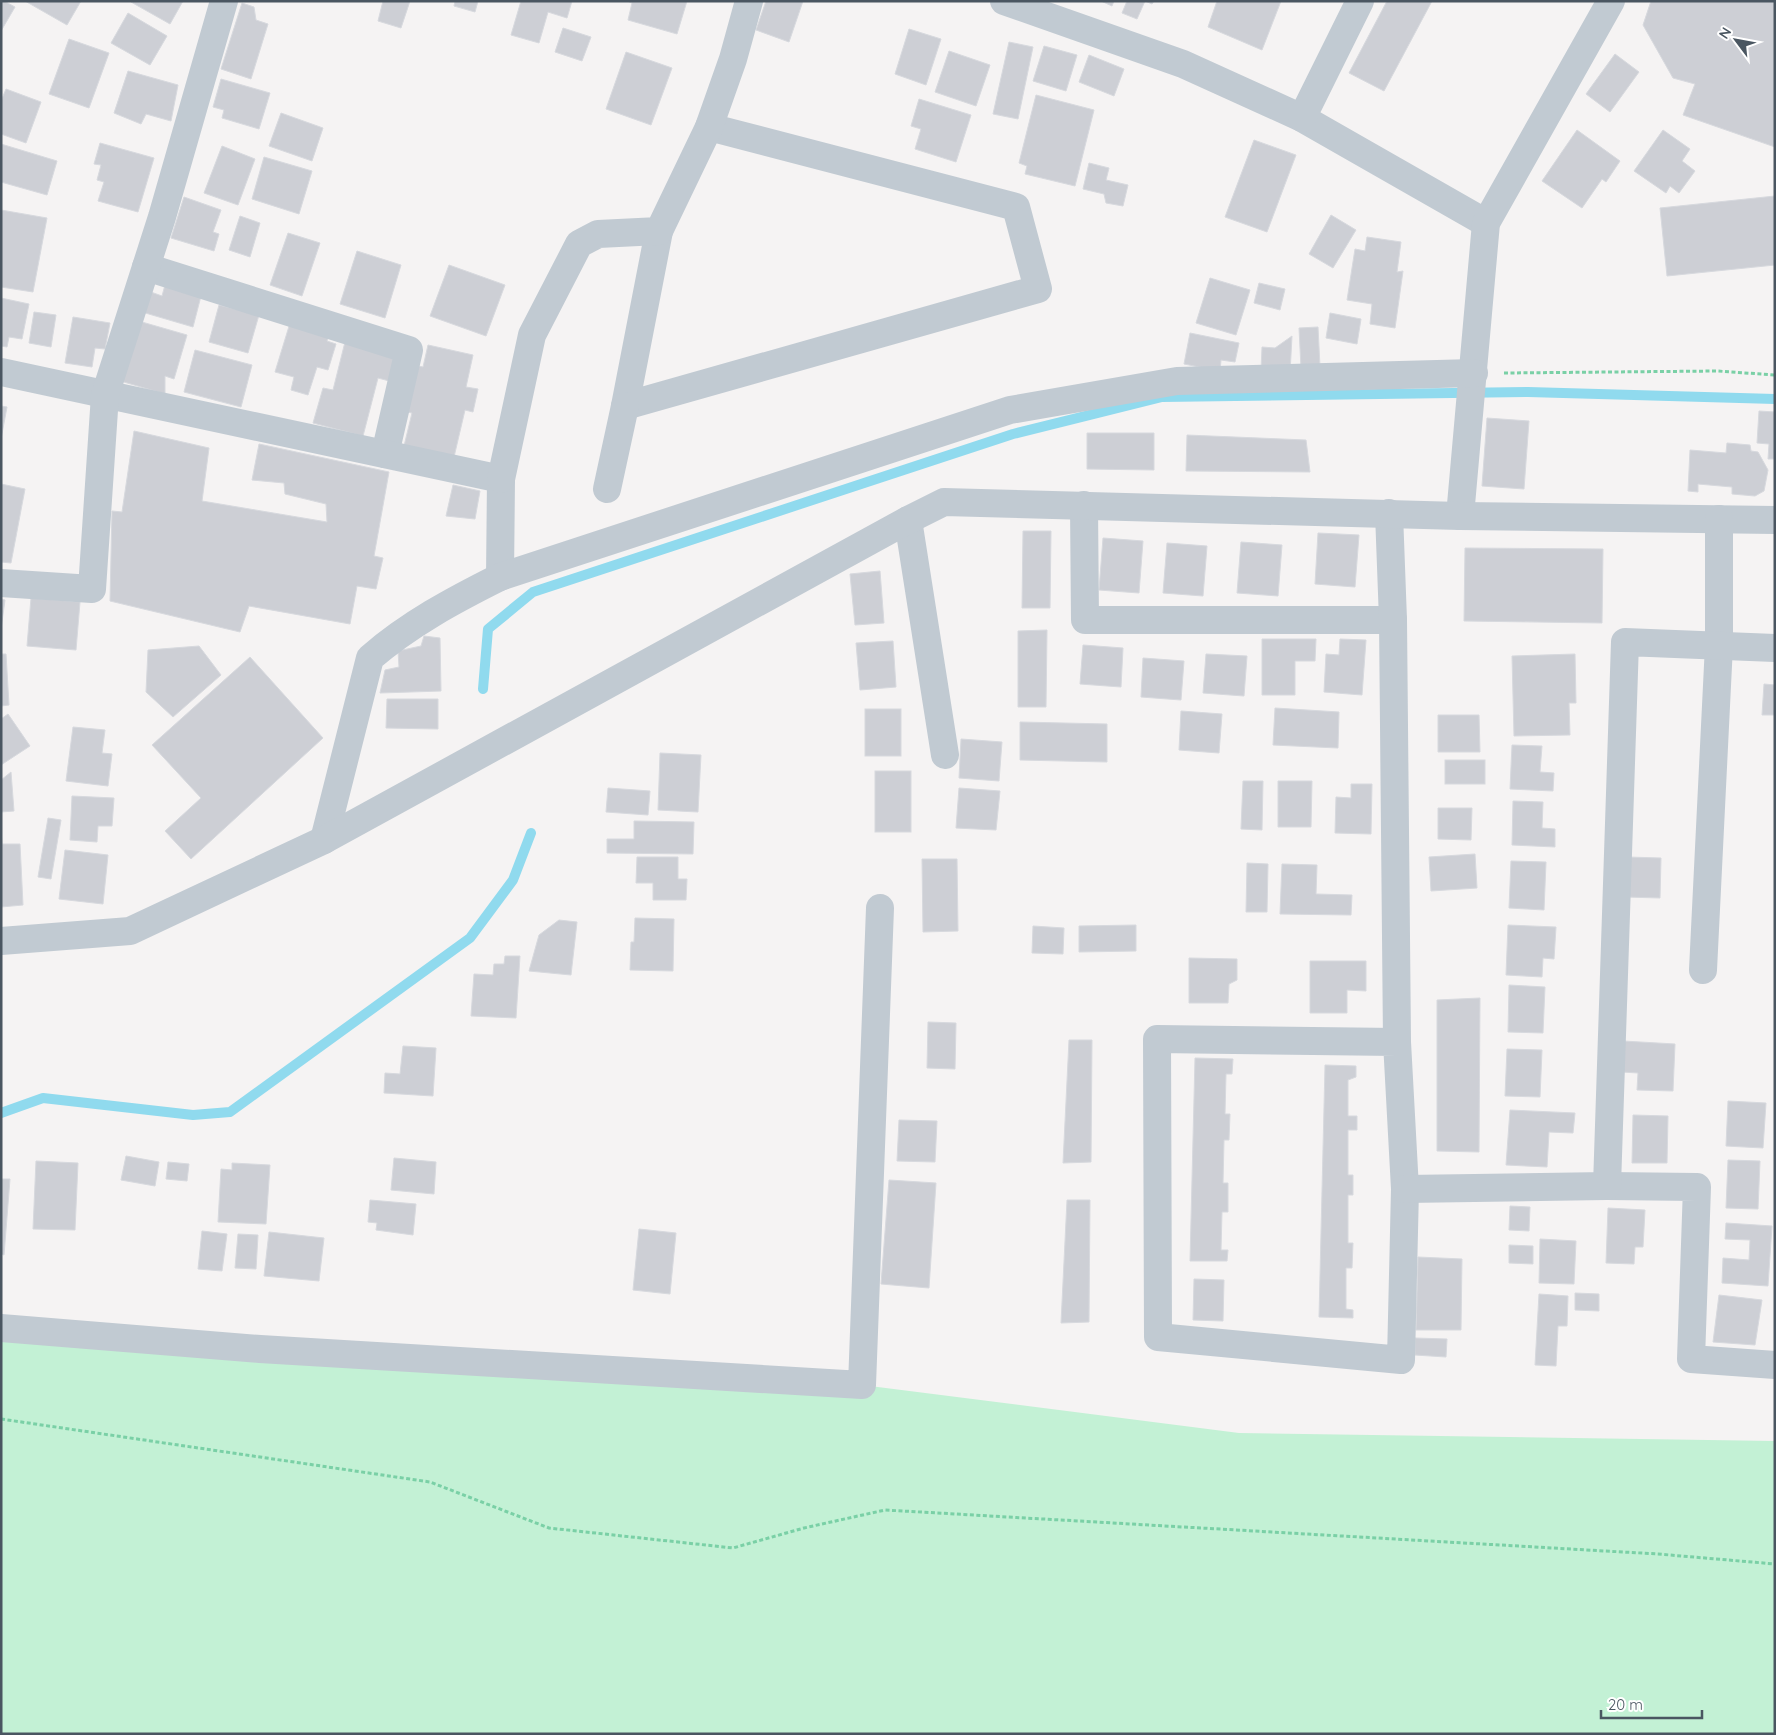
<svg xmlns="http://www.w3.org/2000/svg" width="1776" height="1735" font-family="Quicksand,sans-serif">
	<rect width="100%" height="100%" fill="#f5f3f3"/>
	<path fill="#c3f1d5" d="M1,1337l861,48 377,48 536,8v293h-1774z"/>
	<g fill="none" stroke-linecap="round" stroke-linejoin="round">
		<g stroke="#90daee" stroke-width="10">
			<path d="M483,689l5,-60 45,-37 480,-158 149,-37 366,-5 247,7"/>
			<path d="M1,1113l42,-15 150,17 37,-3 240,-174 43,-58 18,-47"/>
		</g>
	</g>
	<g fill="#cdcfd5" stroke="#d7d9de">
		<path d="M1,1h3l11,6 -14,24z"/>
		<path d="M25,1h56l-14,24z"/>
		<path d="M132,1h51l-13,23 -39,-22z"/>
		<path d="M383,1h27l-9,27 -23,-7z"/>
		<path d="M455,1h23l-3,11 -21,-6z"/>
		<path d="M521,1h51l-5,17 -19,-6 -9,31 -28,-8z"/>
		<path d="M627,1h60l-10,33 -49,-14 4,-17z"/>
		<path d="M766,1h37l-14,41 -33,-12z"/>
		<path d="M1101,1h13l-2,5z"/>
		<path d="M1127,1h27l-2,3 -7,-3 -8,18 -15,-6z"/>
		<path d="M1217,1h64l-19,49 -54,-23z"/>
		<path d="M1387,1h45l-48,90 -35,-18z"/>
		<path d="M1651,1h124v146l-92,-32 12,-31 -22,-6 -30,-53z"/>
		<path d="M242,3l12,4 2,13 12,4 -17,55 -30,-10z"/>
		<path d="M128,13l39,23 -17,29 -39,-22z"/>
		<path d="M563,28l28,9 -9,24 -27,-9z"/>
		<path d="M909,29l32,10 -15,46 -31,-11z"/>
		<path d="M69,39l40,14 -20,55 -40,-14z"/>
		<path d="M1009,42l24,5 -15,72 -25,-5z"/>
		<path d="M1044,46l33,9 -11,36 -33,-10z"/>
		<path d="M949,51l41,14 -14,41 -41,-14z"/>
		<path d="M626,52l46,16 -21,57 -45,-16z"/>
		<path d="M1615,54l24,18 -29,40 -24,-18z"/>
		<path d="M1089,55l35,14 -10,27 -35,-14z"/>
		<path d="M128,71l50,14 -7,36 -25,-7 -5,10 -27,-11z"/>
		<path d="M221,79l49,14 -11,36 -37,-11 2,-8 -11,-3z"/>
		<path d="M6,89l35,13 -15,41 -25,-9v-33z"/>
		<path d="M1036,95l58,15 -19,76 -50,-12 2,-8 -8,-3z"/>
		<path d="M919,99l52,16 -15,47 -41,-13 6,-20 -10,-3z"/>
		<path d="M281,113l42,15 -11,33 -43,-15z"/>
		<path d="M1577,130l43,31 -14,21 -4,-3 -20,29 -40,-27z"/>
		<path d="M1663,130l27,19 -8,12 13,10 -16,22 -9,-7 -4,7 -32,-22z"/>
		<path d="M1254,140l42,15 -29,77 -42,-15z"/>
		<path d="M100,143l54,15 -16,54 -40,-11 6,-19 -7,-2 4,-15 -7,-1z"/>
		<path d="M1,144l56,17 -10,34 -46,-13z"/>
		<path d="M222,146l33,13 -17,46 -34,-12z"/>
		<path d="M264,157l48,14 -13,43 -47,-15z"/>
		<path d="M1089,163l20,5 -3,12 22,5 -5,21 -17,-3 -2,-9 -21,-5z"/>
		<path d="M1775,196v69l-108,11 -7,-68z"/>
		<path d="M184,197l37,13 -8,22 6,2 -5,17 -43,-13z"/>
		<path d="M1,210l46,8 -14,74 -32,-5z"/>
		<path d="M1331,215l25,15 -23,38 -24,-14z"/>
		<path d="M240,216l20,7 -10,34 -21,-7z"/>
		<path d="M288,233l32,10 -18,53 -32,-11z"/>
		<path d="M1367,237l34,5 -4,30 6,-1 -8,57 -25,-4 2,-20 -25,-4 8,-51 10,2z"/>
		<path d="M357,251l44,14 -16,53 -45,-14z"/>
		<path d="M449,265l56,20 -19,51 -56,-20z"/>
		<path d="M1210,278l40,12 -14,45 -40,-12z"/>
		<path d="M1259,283l26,6 -5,21 -26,-7z"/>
		<path d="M165,285l36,11 -8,31 -51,-15 6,-21 14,5z"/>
		<path d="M1,298l28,6 -7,35 -13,-2 -2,10 -6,-1z"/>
		<path d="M219,305l40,10 -11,38 -39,-11z"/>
		<path d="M34,312l22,3 -5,32 -22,-4z"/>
		<path d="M1330,313l31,6 -4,25 -31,-6z"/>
		<path d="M73,317l37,6 -5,26 -10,-1 -3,19 -27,-4z"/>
		<path d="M135,320l52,15 -13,44 -9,-3v18l-48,-14z"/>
		<path d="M290,323l39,11 -2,7 9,3 -8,26 -11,-3 -9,28 -17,-5 3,-13 -19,-5z"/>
		<path d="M1318,327l2,40 -19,1 -2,-40z"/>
		<path d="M1190,333l49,10 -4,19 -14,-2 -1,11 -36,-7z"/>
		<path d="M1292,336l-2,37 -29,-2 1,-24 13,1z"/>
		<path d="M346,338l55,14 -8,30 -15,-4 -15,58 -50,-13 10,-35 10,2z"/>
		<path d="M428,345l45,10 -7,32 12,2 -5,23 -8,-2 -11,47 -50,-11 8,-33 -9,-2 11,-46 9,2z"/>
		<path d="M195,350l57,15 -11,42 -57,-15z"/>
		<path d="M1,406l6,1 -6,32z"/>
		<path d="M1759,411l16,1v47h-7l1,-15 -12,-1z"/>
		<path d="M1487,418l42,3 -5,68 -42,-3z"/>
		<path d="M134,431l75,17 -7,53 125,21 -1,-18 -41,-10 -1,-11 -32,-3 7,-36 130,28 -15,84 9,2 -7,31 -19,-3 -7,38 -101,-18 -9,26 -130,-31 2,-90 10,1z"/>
		<path d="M1087,433h67v37l-67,-1z"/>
		<path d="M1187,435l119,5 4,32 -124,-1z"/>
		<path d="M1727,443l23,2 1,6 7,1 10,18 -4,21 -9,5 -23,-2v-7l-34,-3v8l-10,-1 2,-41 36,3z"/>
		<path d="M1,484l24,5 -14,74 -10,-1z"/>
		<path d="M453,485l27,6 -5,28 -29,-3z"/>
		<path d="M1023,531h28l-1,77h-28z"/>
		<path d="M1318,533l41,2 -4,52 -40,-3z"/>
		<path d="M1103,538l40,3 -4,52 -40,-3z"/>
		<path d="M1241,542l41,3 -4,51 -41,-3z"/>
		<path d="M1167,543l40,3 -4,50 -40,-3z"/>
		<path d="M1465,548l138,1 -1,74 -138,-2z"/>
		<path d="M880,571l4,52 -29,2 -5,-51z"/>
		<path d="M31,598l49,4 -4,48 -49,-4z"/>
		<path d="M1,599l4,1 -4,29z"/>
		<path d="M1047,630l-1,77h-28v-76z"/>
		<path d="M424,636l16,2 1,53 -61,2 5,-23 14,-3 -1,-16 23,-5z"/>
		<path d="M1262,639h54l-1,22h-20v34h-33z"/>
		<path d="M1340,639l26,1 -4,55 -38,-3 2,-38 13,1z"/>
		<path d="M893,641l3,46 -36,3 -4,-47z"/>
		<path d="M1083,645l40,3 -2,39 -41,-3z"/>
		<path d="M199,646l22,29 -48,42 -27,-25 2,-42z"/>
		<path d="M1,654h5l3,51 -8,1z"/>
		<path d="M1206,654l41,2 -3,40 -41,-3z"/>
		<path d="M1575,654l1,49h-7l1,32 -56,1 -2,-80z"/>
		<path d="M250,657l73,81 -132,121 -26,-28 36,-33 -49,-53z"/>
		<path d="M1143,658l41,3 -3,39 -40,-3z"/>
		<path d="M1764,684l11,1v30h-13z"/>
		<path d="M387,699h51v30l-52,-1z"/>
		<path d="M1275,708l64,4 -1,36 -65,-3z"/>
		<rect x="865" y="709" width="36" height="47"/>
		<path d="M1181,711l41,3 -3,39 -40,-3z"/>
		<path d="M8,714l22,32 -29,19v-46z"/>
		<path d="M1438,715h41l1,37h-42z"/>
		<path d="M1020,722l87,2v38l-87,-2z"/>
		<path d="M73,727l32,3 -3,23 10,1 -4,32 -42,-5z"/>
		<path d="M961,739l41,3 -3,39 -40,-3z"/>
		<path d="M1512,745l30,1 -2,26 14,1 -1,18 -43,-2z"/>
		<path d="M660,753l41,2 -3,57 -40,-2z"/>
		<rect x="1445" y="760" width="40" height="24"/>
		<rect x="875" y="771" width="36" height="61"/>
		<path d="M11,772l3,39 -13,1v-32z"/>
		<path d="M1243,781h20l-1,49 -21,-1z"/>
		<path d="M1278,781h34l-1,46h-33z"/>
		<path d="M1351,784h21l-1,50 -36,-1 1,-36 15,1z"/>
		<path d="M608,788l42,3 -2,24 -42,-3z"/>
		<path d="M959,788l41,3 -4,39 -40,-2z"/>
		<path d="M72,796l42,2 -2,28h-14l-1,16 -27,-2z"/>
		<path d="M1513,801l30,1 -1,26 13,1v18l-43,-2z"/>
		<path d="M1438,808h34l-1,32 -33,-1z"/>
		<path d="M48,818l13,2 -10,59 -13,-2z"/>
		<path d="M634,821l60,1 -1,32 -86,-1v-14h27z"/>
		<path d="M1,830l1,14h18l3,61 -22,2z"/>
		<path d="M65,850l43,5 -5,49 -44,-5z"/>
		<path d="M1475,854l2,34 -46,3 -2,-34z"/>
		<path d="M637,857h41v22h9l-1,21h-33v-17h-17z"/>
		<path d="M1627,857l34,1 -1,40 -34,-1z"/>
		<path d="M922,859h35l1,72 -35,1z"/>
		<path d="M1511,861l35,1 -2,48 -35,-2z"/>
		<path d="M1247,863l21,1 -1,48h-21z"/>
		<path d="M1282,864l35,1 -1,29 36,1 -1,20 -71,-1z"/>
		<path d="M635,918l39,1 -1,52 -43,-1 1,-28h3z"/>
		<path d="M559,920l18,2 -6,53 -42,-4 10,-36z"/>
		<path d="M1136,925v26l-57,1v-26z"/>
		<path d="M1508,925l48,2 -2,32 -11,-1 -1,19 -36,-2z"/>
		<path d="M1033,926l31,2 -1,26 -31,-1z"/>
		<path d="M505,956h15l-4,62 -45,-2 3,-42 19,1 1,-11h10z"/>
		<path d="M1189,958l48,1v21l-8,4 -1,19h-39z"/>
		<path d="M1310,961h56v30l-19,-1v23h-37z"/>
		<path d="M1509,985l36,2 -2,46 -35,-1z"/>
		<path d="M1480,998l-1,154 -42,-1v-151z"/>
		<path d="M928,1022l28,1 -1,46 -28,-1z"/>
		<path d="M1069,1040h23l-1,122 -28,1z"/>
		<path d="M1623,1041l52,3 -2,47 -36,-1 1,-17 -16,-1z"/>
		<path d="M403,1046l33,2 -3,48 -49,-3 1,-20 15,1z"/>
		<path d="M1507,1049l35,1 -2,47 -35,-1z"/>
		<path d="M1195,1058l38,1 -1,15h-6l-1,40h5l-1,26h-5l-1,43h5v29h-6l-1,38h7l-1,11h-37z"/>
		<path d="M1325,1065l31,1v11l-8,3v36h9v14h-9v45h5v20h-5v48h5l-1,25h-6v41l7,1v8l-34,-1z"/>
		<path d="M1728,1101l38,2 -3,45 -37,-2z"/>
		<path d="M1510,1110l65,3 -2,20 -24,-1 -2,35 -41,-2z"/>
		<path d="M1633,1115l35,1 -1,47h-35z"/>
		<path d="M899,1120l38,1 -2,41 -38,-1z"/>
		<path d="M126,1156l33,6 -4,24 -34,-6z"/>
		<path d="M394,1158l42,4 -2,32 -43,-4z"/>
		<path d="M1728,1160l32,1 -2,48 -32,-1z"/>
		<path d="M36,1161l42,2 -3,67 -42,-1z"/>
		<path d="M168,1162l21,2 -2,17 -21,-2z"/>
		<path d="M232,1163l38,2 -4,59 -48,-2 3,-53 11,1z"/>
		<path d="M1,1179h9l-6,76 -3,-1z"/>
		<path d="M889,1180l47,3 -7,105 -48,-4z"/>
		<path d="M370,1200l46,4 -3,31 -37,-5 1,-7 -9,-1z"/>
		<path d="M1067,1200h23l-1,122 -28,1z"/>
		<path d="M1510,1206l20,1 -1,24 -20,-1z"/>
		<path d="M1608,1208l37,2 -2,37h-8l-1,17 -28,-1z"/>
		<path d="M1726,1223l46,3 -4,60 -46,-3 1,-25 26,2 1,-20 -25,-1z"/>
		<path d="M639,1229l37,4 -6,61 -37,-4z"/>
		<path d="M202,1231l25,3 -5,37 -24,-2z"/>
		<path d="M269,1232l55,6 -5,43 -55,-5z"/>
		<path d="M238,1234l20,1 -2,34 -21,-1z"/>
		<path d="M1540,1239l36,2 -2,43 -35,-1z"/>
		<path d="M1509,1245l24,1v18l-24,-1z"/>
		<path d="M1418,1257l44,2 -1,71h-45z"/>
		<path d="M1194,1279l30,1 -1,41 -30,-1z"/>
		<path d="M1575,1293l24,1v17l-24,-1z"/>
		<path d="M1539,1294l29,2 -1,30h-9l-2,40 -21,-1z"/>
		<path d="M1719,1295l43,5 -7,45 -42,-3z"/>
		<path d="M1415,1338l32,1 -1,18 -31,-2z"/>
	</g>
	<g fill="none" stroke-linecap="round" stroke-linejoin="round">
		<g stroke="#7ad0a6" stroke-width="3" stroke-dasharray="4 2.5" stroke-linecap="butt">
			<path d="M1504,373l213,-2 58,4"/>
			<path d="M1,1419l429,63 119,46 184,20 71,-20 81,-18 773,44 117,10"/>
		</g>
		<g stroke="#c1cad2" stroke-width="28">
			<path d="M1004,1l179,63 119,54 184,105"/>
			<path d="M1302,118l58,-117"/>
			<path d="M659,231l-34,175 413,-117 -22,-82 -307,-80"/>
			<path d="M146,267l263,83 -24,104"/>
			<path d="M1,372l500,107 -1,98"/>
			<path d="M501,479l31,-144 47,-91 19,-10 61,-3 50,-104 24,-68 16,-58"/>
			<path d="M607,489l18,-83"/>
			<path d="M1084,505l1,115h308"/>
			<path d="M1389,513l4,107 4,422 8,147 -4,171 -243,-23 -1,-298 240,3"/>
			<path d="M1460,516l26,-293 125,-222"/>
			<path d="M908,520l37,235"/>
			<path d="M1,583l91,6 13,-194 57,-178 62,-216"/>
			<path d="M324,840l46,-182c39,-34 84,-58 130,-81l510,-167 167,-29 297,-8"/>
			<path d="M1,941l129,-10 194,-91 584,-320 36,-18 516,14 315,4"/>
			<path d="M1703,970l16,-325v-126"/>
			<path d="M1607,1186l90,1 -6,172 84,6"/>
			<path d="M1405,1189l202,-3 18,-544 150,6"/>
			<path d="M1,1328l259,21 602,36 18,-477"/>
		</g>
	</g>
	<rect width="1776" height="1735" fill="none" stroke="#4a5661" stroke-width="5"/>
	<g transform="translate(1736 40) rotate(302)" stroke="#ffffff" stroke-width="4" paint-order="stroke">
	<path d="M0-4L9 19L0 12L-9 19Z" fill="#4a5661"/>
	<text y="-8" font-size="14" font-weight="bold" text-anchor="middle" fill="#4a5661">N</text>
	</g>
	<path d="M1601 1710v8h101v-8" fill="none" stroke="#4a5661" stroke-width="2.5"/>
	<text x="1608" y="1710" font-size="15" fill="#4a5661" stroke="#ffffff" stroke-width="4" paint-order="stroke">20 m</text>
</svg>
